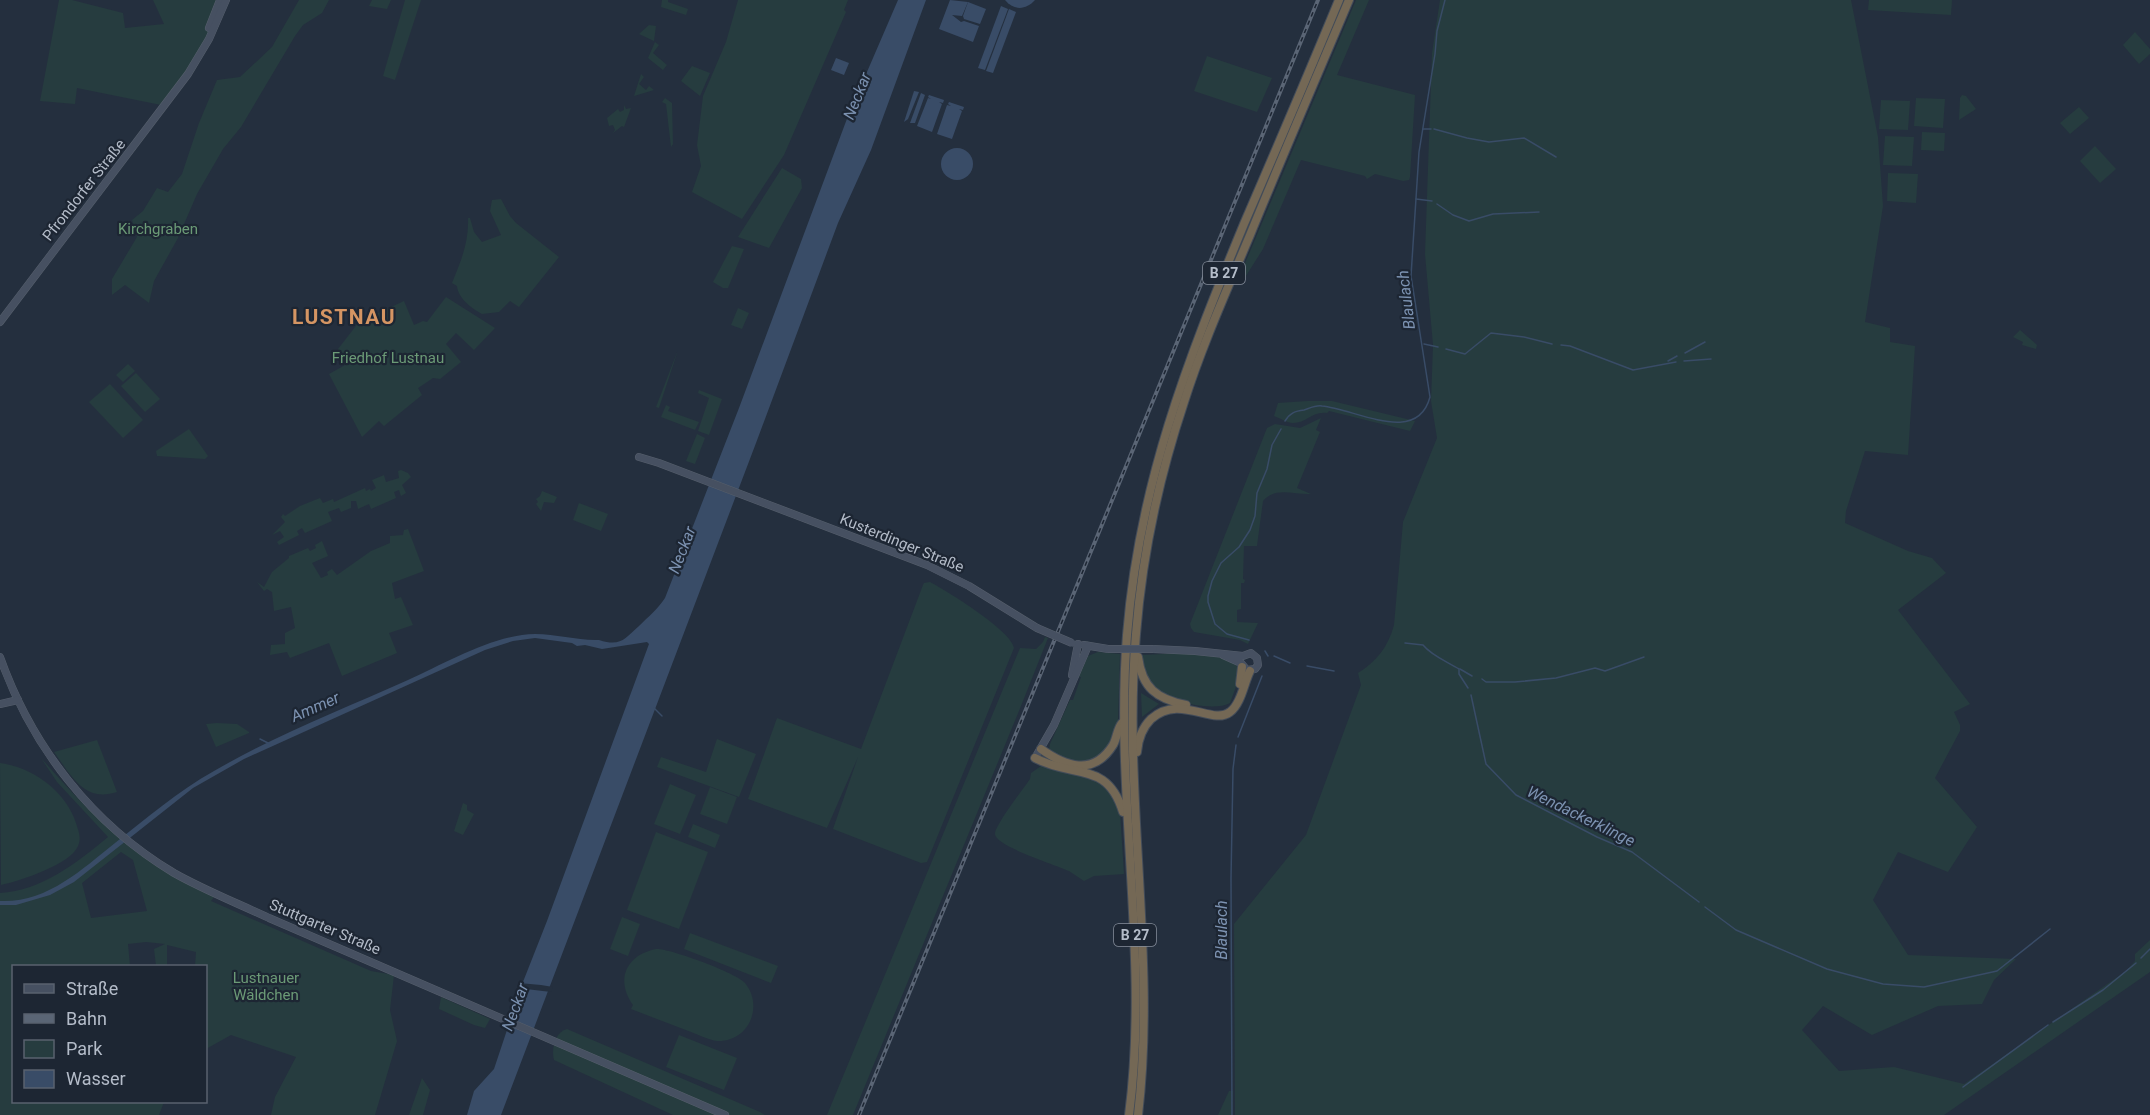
<svg xmlns="http://www.w3.org/2000/svg" width="2150" height="1115" font-family="Roboto,sans-serif">
	<rect width="100%" height="100%" fill="#242f3e"/>
	<g fill="#263c3f" fill-rule="evenodd">
		<path d="M59,0h13l51,13 2,15 39,-4 -11,-24h72l-12,30 -47,76 -89,-18 -2,16 -35,-3z"/>
		<path d="M299,0h30l-7,13 -19,12 -8,11 -54,91 -18,22 -26,45 -19,44 -24,43 -5,22 -24,-18 -13,10v-16l25,-42 -5,-17 11,-9 14,-23 11,4 14,-18 17,-51 18,-43 23,-3 32,-30z"/>
		<path d="M372,0h19l-4,9 -18,-3z"/>
		<path d="M405,0h16l-26,80 -12,-4z"/>
		<path d="M662,0h6v2l20,7 -2,6 -25,-8z"/>
		<path d="M738,0h110l-4,10 2,2 -62,143 -42,64 -50,-27 9,-26 -4,-21 6,-49 23,-54z"/>
		<path d="M1356,0h13l-32,75 78,20 -5,82 -1,3 -6,1 -28,-7 -8,5 -2,-3 -64,-16 -38,89 -19,30 -1,-11z"/>
		<path d="M1440,0h411l27,137 5,69 -18,116 25,6v14l25,4 -7,109 -43,-4 -19,60 -1,12 63,28 24,7 14,15 -48,37 72,94 -16,8 6,13v6l-25,47 42,49 -29,45 -50,-20 -25,48 35,55 108,4 -22,21 -12,24 -44,2 -66,29 -49,-29 -21,24 37,41 55,-4 70,17 162,-113 9,-10v-7l15,-14v32l-206,143h-709l-1,-191 72,-89 55,-150 -3,-12c19,-12 30,-26 36,-48l9,-103 34,-84 -6,-37 2,-56 -8,-91 7,-201z"/>
		<path d="M1869,0h83l-1,15 -83,-5z"/>
		<path d="M649,25l7,1 -2,15 -15,-7z"/>
		<path d="M2135,32l15,17v5l-11,10 -16,-19z"/>
		<path d="M655,42l4,3 -6,8 14,12 -4,5 -15,-12z"/>
		<path d="M1207,56l65,22 -15,34 -63,-21z"/>
		<path d="M692,66l18,7 -10,23 -19,-15z"/>
		<path d="M641,74l3,3 -5,7 7,6 3,-4 5,4 -20,6z"/>
		<path d="M1962,95l4,1 10,13 -17,11 1,-22z"/>
		<path d="M665,98l7,5 1,41 -2,3 -5,-43 -4,-2z"/>
		<path d="M1916,98l29,1 -2,29 -29,-2z"/>
		<path d="M1881,100l29,1 -2,29 -29,-1z"/>
		<path d="M624,105l2,4 5,-1 -7,19 -2,-1 -9,7 2,-3 -2,-5 -4,1 -2,-8 11,-9 2,3 4,-2z"/>
		<path d="M2079,107l10,11 -19,16 -10,-11z"/>
		<path d="M1922,132l23,1 -1,18 -23,-1z"/>
		<path d="M1885,136l29,1 -2,29 -29,-1z"/>
		<path d="M2095,146l21,23 -16,14 -20,-22z"/>
		<path d="M782,168l19,11 1,9 -33,60 -31,-11z"/>
		<path d="M1888,173l30,1 -2,29 -29,-2z"/>
		<path d="M501,199l9,17 6,7 43,34 -40,50 -9,-6 -11,11 -17,2c-11,-6 -24,-16 -25,-28l-5,-3c9,-22 17,-41 16,-65h2l4,14 8,10 19,-7 -11,-24 2,-11z"/>
		<path d="M732,246l12,3 -16,39h-5l-10,-6z"/>
		<path d="M446,297l49,31 -21,22 -18,-17 -10,11 15,18 -21,17 -7,-1 -15,10 4,7 -38,31 -5,-5 -17,16 -33,-63 18,-10 -9,-15 21,-27 45,-21 10,24 9,-4 4,1z"/>
		<path d="M738,308l11,5 -7,16 -11,-4z"/>
		<path d="M2020,330l17,15 -1,4 -14,-4 1,-3 -10,-5z"/>
		<path d="M678,350l-19,58 -3,-1z"/>
		<path d="M128,364l7,7 -12,11 -7,-7z"/>
		<path d="M136,373l24,26 -15,13 -24,-26z"/>
		<path d="M110,384l33,36 -20,18 -34,-36z"/>
		<path d="M699,390l23,9 -13,36 -11,-4 11,-33 -11,-5z"/>
		<path d="M1308,401h24l83,20 -5,10 -81,-20 -2,2c-15,-2 -20,10 -34,10 -6,0 -13,-5 -19,-7l4,-13z"/>
		<path d="M666,405l4,2 -2,4 31,11 -4,8 -34,-13z"/>
		<path d="M1321,418l-5,12 4,2 -23,56 14,6c-16,1 -36,-8 -48,7l-6,45h-13l-1,33 2,1 -1,3h-3v26l-4,1v12l21,1 -10,21 -8,-4 -46,-8 -3,-4 -1,-4 77,-196 8,-4 25,4z"/>
		<path d="M189,429l19,27 -3,3 -48,-3 -1,-5z"/>
		<path d="M697,434l8,4 -10,26 -9,-3z"/>
		<path d="M401,470l7,3 3,4 -9,8 4,8 -5,3 -2,-6 -5,2 2,6 -25,11 -2,-5 -11,5 -2,-8h-5v7l-10,4 -2,-4 -11,4 4,9 -27,12 -3,-5 -5,3 2,4 -20,10 -2,-3 7,-5 -4,-6 -8,4 13,-13 -4,-5 2,-3 2,2 15,-10 20,-8 3,5 10,-4 1,3 31,-14 1,3 4,-2 1,2 5,-3 -4,-8 12,-5 2,7 13,-4 -1,-7z"/>
		<path d="M542,491l15,6 -3,6 -10,-1 -3,9 -5,-7 2,-2 -2,-3 4,-3z"/>
		<path d="M579,503l29,11 -7,17 -28,-11z"/>
		<path d="M408,529l16,42 -32,12 3,16 6,-2 12,28 -24,8 8,20 -55,23 -13,-33 -39,15 -3,-6 -17,3 1,-10 14,-1v-11l10,-5 -4,-21 -17,4 -2,-19 -5,-3 -3,2 -7,-9 7,5 8,-15 17,-14v-2l19,-8 2,3 6,-3 -1,-3 7,-4 6,15 -16,7 9,15 7,-3 -1,-3 5,-3 5,6 34,-24 19,-8v-7l13,-1 1,-5z"/>
		<path d="M930,582c17,9 82,49 84,66l-87,214 -6,1 -88,-34 25,-72 -31,71 -79,-29 29,-81 84,31 62,-164 1,-2z"/>
		<path d="M1045,637l3,1 -27,68 -168,409h-26l193,-467 16,1 7,-7z"/>
		<path d="M1098,652l22,2 -2,68 -6,21 -19,18 -27,1 -17,-12 1,-6 20,-44h3l8,-23h-2l1,-3 8,-18z"/>
		<path d="M1187,653l36,5 13,5 4,13 -10,27c-18,10 -69,-3 -81,-20 -5,-6 -6,-20 -8,-28z"/>
		<path d="M1141,693l18,11 -17,13z"/>
		<path d="M217,723l20,1 12,8v1l-33,14 -10,-23z"/>
		<path d="M717,739l39,15 -17,43 -82,-30 4,-10 45,15z"/>
		<path d="M97,740l20,52c-33,11 -46,-17 -63,-40z"/>
		<path d="M41,758c56,63 95,103 173,139l-3,4 160,70 23,4 -4,35 7,31 -22,74h-104l4,-18 21,-40 -65,-22 -25,14v-83h-11l1,-14 -29,-7v21h-11l-2,-17 11,-5 -19,-2 -18,2 2,22h-116v136h150l-5,13h-159v-222c41,-2 78,-31 108,-56l-51,-55zM121,852l12,8 14,51 -56,7 -9,-35z"/>
		<path d="M0,763c32,4 66,28 76,60 2,7 6,15 2,23 -7,18 -58,35 -77,39z"/>
		<path d="M1041,766l49,10 14,7 16,28 4,63 -30,2 -10,5c-5,-3 -10,-7 -15,-10 -13,-6 -74,-25 -74,-37 0,-9 29,-46 35,-55l1,-6z"/>
		<path d="M670,784l26,11 -16,39 -26,-10z"/>
		<path d="M710,787l27,10 -10,27 -27,-10z"/>
		<path d="M463,803l4,2v5l7,4 -11,21 -9,-4z"/>
		<path d="M693,824l27,11 -5,13 -27,-11z"/>
		<path d="M656,832l52,20 -29,77 -52,-19z"/>
		<path d="M622,917l18,7 -12,32 -18,-7z"/>
		<path d="M690,933l88,33 -7,17 -87,-34z"/>
		<path d="M656,949c13,-1 81,24 89,34 19,23 4,59 -28,58 -8,-1 -18,-6 -26,-9 -20,-8 -40,-15 -60,-23l2,-4c-18,-25 -7,-50 23,-56z"/>
		<path d="M441,997l49,22 -5,9 -11,-3 -35,-16z"/>
		<path d="M567,1029l193,83 5,3h-92l-119,-55c-3,-11 1,-28 13,-31z"/>
		<path d="M679,1035l58,23 -13,32 -58,-23z"/>
		<path d="M422,1078l8,12 -7,25h-14z"/>
		<path d="M1229,1091h4l-1,24h-14z"/>
	</g>
	<g fill="#394c67">
		<path d="M898,0h28l-55,150 -33,73 -82,220 -255,672h-34l7,-24 20,-22 13,-39 5,-26 7,-12 28,-71 102,-277 -2,-2 -45,7 -17,-4 -8,1 -5,-3 -37,-5 -22,3 -28,9 -241,109 -51,29 -119,94 -24,13 -34,10h-16v-4c47,2 81,-31 115,-58 32,-25 63,-52 99,-72 62,-36 129,-62 194,-91 35,-16 77,-40 114,-45 26,-4 52,6 77,5 22,7 25,-1 40,-14 10,-10 18,-16 26,-28l74,-190 109,-292z"/>
		<path d="M950,0l18,2 -6,14 -10,-1 9,7 3,-1 15,5 -6,16 -34,-13z"/>
		<path d="M1005,0h30c-9,10 -21,11 -30,0z"/>
		<path d="M968,2l18,7 -6,15 -16,-5 -1,-3z"/>
		<path d="M1001,6l7,3 -23,61 -7,-2z"/>
		<path d="M1009,9l7,3 -23,61 -7,-2z"/>
		<path d="M836,58l13,5 -5,12 -13,-5z"/>
		<path d="M914,91l5,1 -11,27 -4,3z"/>
		<path d="M921,93l4,2 -10,28h-5z"/>
		<path d="M929,95l15,5 -1,3 -4,-1 3,2 -10,28 -15,-6 11,-28 3,1 -3,-2z"/>
		<path d="M949,102l15,5 -1,3 -4,-1 3,2 -10,28 -15,-5 10,-29 4,1 -3,-2z"/>
		<circle cx="957" cy="164" r="16"/>
	</g>
	<path fill="#242f3e" d="M519,983l22,2 12,2 -2,5 -25,-3 -9,-2z"/>
	<g fill="none" stroke-linecap="round" stroke-linejoin="round">
		<g stroke="#394c67" stroke-width="1.5">
			<path d="M1423,129h8"/>
			<path d="M1434,129l33,9 22,4 35,-4 32,19"/>
			<path d="M1416,199l16,2"/>
			<path d="M1437,204l16,11 16,6 24,-7 46,-2"/>
			<path d="M1424,344l14,3"/>
			<path d="M1561,345l9,1 63,24 43,-8"/>
			<path d="M1446,349l19,5 26,-21 33,4 28,7"/>
			<path d="M1685,353l20,-11"/>
			<path d="M1668,361l9,-5"/>
			<path d="M1684,361l27,-2"/>
			<path d="M1285,421c5,-8 10,-10 19,-11 6,-2 12,-5 18,-4 34,3 95,40 108,-9l-19,-121 8,-124 16,-98 2,-23 8,-31"/>
			<path d="M1249,640l-22,-6 -12,-10 -7,-22v-6l4,-15 9,-18 18,-16 11,-17 5,-14 2,-23 10,-24 5,-24 9,-16"/>
			<path d="M1405,643l18,2c9,11 23,16 36,24v5l9,14"/>
			<path d="M1265,651l3,5"/>
			<path d="M1274,656l16,7"/>
			<path d="M1307,666l27,5"/>
			<path d="M1460,669l12,7"/>
			<path d="M1482,679l4,3h29l41,-4 39,-10 10,3 39,-14"/>
			<path d="M1471,695l15,69 30,31 81,42 35,15 67,50"/>
			<path d="M654,708l8,8"/>
			<path d="M1238,737l24,-61"/>
			<path d="M260,739l10,5"/>
			<path d="M1705,907l31,23 91,39 56,15 41,3 73,-16 53,-42"/>
			<path d="M2141,958l9,-9"/>
			<path d="M2053,1022l50,-32 33,-27"/>
			<path d="M1963,1087l85,-62"/>
			<path d="M1232,1115l-1,-237 2,-109 3,-24"/>
		</g>
		<g stroke="#565f6c" stroke-width="8">
			<g id="secondary">
				<path d="M209,28l11,-28"/>
				<path d="M0,322l188,-248 21,-35 17,-39"/>
				<path d="M639,457l20,6 268,102 42,21 68,42"/>
				<path d="M1084,645l24,4"/>
				<path d="M1153,649l42,2 48,5 8,-3 6,5 1,7 -3,4 -8,1 -6,-7 -18,-8"/>
				<path d="M0,657c32,90 92,167 174,216 30,17 63,30 95,45l456,197"/>
				<path d="M1072,675l6,-31"/>
				<path d="M0,704l18,-4"/>
				<path d="M1035,758l19,-33 34,-79"/>
			</g>
		</g>
		<g stroke="#434c59" stroke-width="10">
			<g id="highway">
				<path d="M1138,657c4,31 19,42 48,48"/>
				<path d="M1240,684l2,-17"/>
				<path d="M1041,749c24,17 52,28 72,-4 4,-7 4,-16 9,-22"/>
				<path d="M1137,752c1,-12 5,-24 14,-33 29,-26 61,7 79,-7 11,-8 14,-29 20,-41"/>
				<path d="M1035,758c39,21 72,2 88,54"/>
				<path d="M1129,1115c21,-160 -15,-320 -2,-480 12,-151 60,-273 117,-411 32,-74 64,-149 95,-224"/>
				<path d="M1138,1115c19,-160 -16,-320 -2,-481 6,-78 23,-157 48,-232 18,-57 43,-112 66,-167 32,-78 66,-157 99,-235"/>
			</g>
		</g>
		<use href="#secondary" stroke="#465061" stroke-width="7"/>
		<use href="#highway" stroke="#746855" stroke-width="8"/>
		<g stroke="#5a6575" stroke-width="4">
			<path id="rail" d="M859,1115l459,-1115"/>
		</g>
		<use href="#rail" stroke="#1d2633" stroke-width="1.5" stroke-dasharray="4.5" stroke-linecap="butt"/>
		<g stroke="#565f6c" stroke-width="8" stroke-linecap="butt">
			<g id="secondary-bridge">
				<path d="M1037,628l35,15"/>
				<path d="M1108,649h45"/>
			</g>
		</g>
		<use href="#secondary-bridge" stroke="#465061" stroke-width="7"/>
	</g>
	<g text-anchor="middle" dominant-baseline="central" stroke-width="4.5" stroke-linejoin="round" paint-order="stroke">
		<g fill="#1d2633" stroke="#878f9c" stroke-width="1.5">
			<rect x="1203" y="262" width="42" height="22" rx="4.5"/>
			<rect x="1114" y="924" width="42" height="22" rx="4.5"/>
		</g>
		<g font-size="14" font-weight="bold" fill="#b4bcc9">
			<text x="1224" y="273">B 27</text>
			<text x="1135" y="935">B 27</text>
		</g>
		<g font-size="15" fill="#b4bcc9" stroke="#1d2633">
			<text transform="translate(84 190) rotate(-52)">Pfrondorfer Straße</text>
			<text transform="translate(902 543) rotate(22)">Kusterdinger Straße</text>
			<text transform="translate(325 927) rotate(23)">Stuttgarter Straße</text>
		</g>
		<g font-size="15" fill="#6b9a76" stroke="#1d2633">
			<text x="158" y="229">Kirchgraben</text>
			<text x="388" y="358">Friedhof Lustnau</text>
			<text x="266" y="978">Lustnauer<tspan x="266" dy="17">Wäldchen</tspan></text>
		</g>
		<g font-size="16" font-style="italic" fill="#7c92b1" stroke="#1d2633">
			<text transform="translate(857 96) rotate(-68)">Neckar</text>
			<text transform="translate(1406 300) rotate(-97)">Blaulach</text>
			<text transform="translate(682 550) rotate(-69)">Neckar</text>
			<text transform="translate(315 707) rotate(-24)">Ammer</text>
			<text transform="translate(1581 816) rotate(26)">Wendackerklinge</text>
			<text transform="translate(1221 930) rotate(-90)">Blaulach</text>
			<text transform="translate(515 1007) rotate(-70)">Neckar</text>
		</g>
		<g font-size="21" font-weight="bold" letter-spacing="1.5" fill="#d59563" stroke="#1d2633">
			<text x="344" y="317">LUSTNAU</text>
		</g>
	</g>
	<rect x="12" y="965" width="195" height="138" fill="#1d2633" stroke="#59626f" stroke-width="1.5"/>
	<rect x="24" y="984" width="30" height="9" fill="#465061" stroke="#59626f" stroke-width="1.5"/>
	<text x="66" y="995" font-size="18" fill="#b4bcc9">Straße</text>
	<rect x="24" y="1014" width="30" height="9" fill="#5a6575" stroke="#59626f" stroke-width="1.5"/>
	<text x="66" y="1025" font-size="18" fill="#b4bcc9">Bahn</text>
	<rect x="24" y="1040" width="30" height="18" fill="#263c3f" stroke="#59626f" stroke-width="1.5"/>
	<text x="66" y="1055" font-size="18" fill="#b4bcc9">Park</text>
	<rect x="24" y="1070" width="30" height="18" fill="#394c67" stroke="#59626f" stroke-width="1.5"/>
	<text x="66" y="1085" font-size="18" fill="#b4bcc9">Wasser</text>
</svg>
